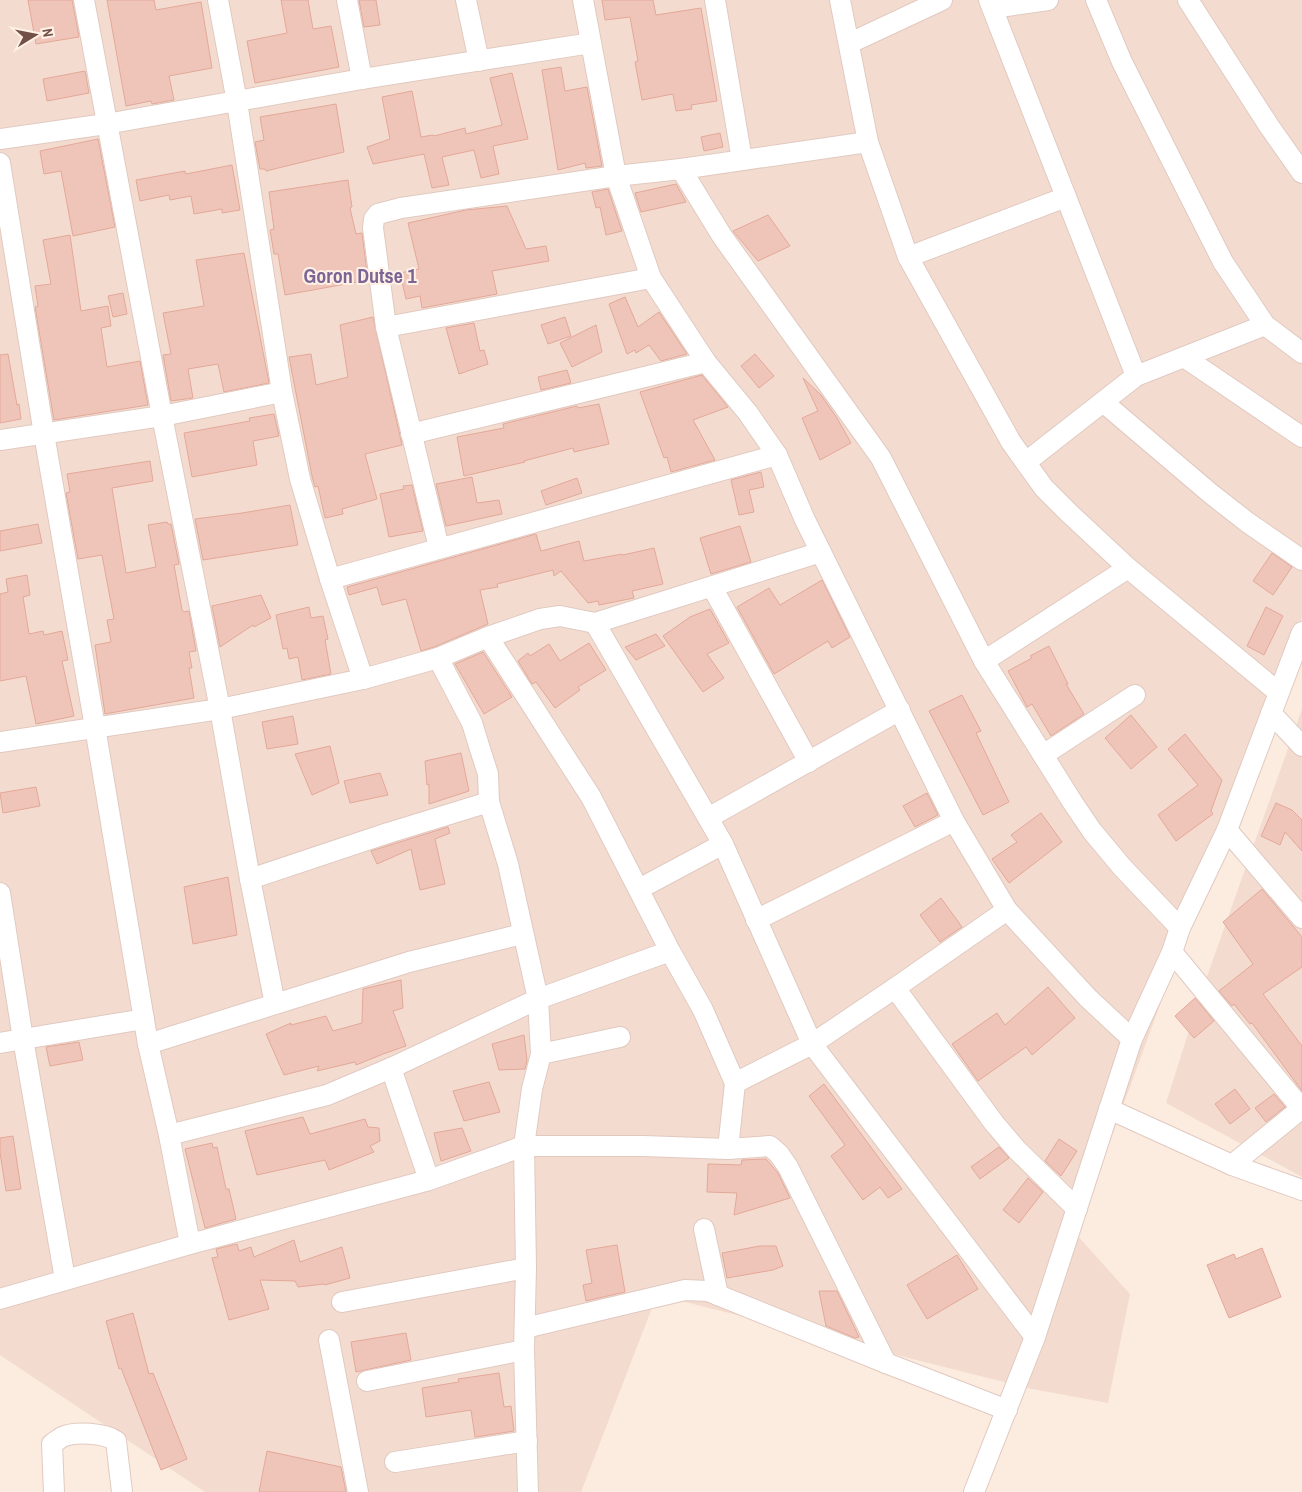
<svg xmlns="http://www.w3.org/2000/svg" width="1302" height="1492" font-family="'Archivo Narrow',sans-serif">
	<rect width="100%" height="100%" fill="#fcece0"/>
	<g fill="#f3dccf">
		<path d="M0,0h1302v618l-226,616 54,60 -22,109 -76,-14 -375,-94 -76,197h-376l-205,-137z"/>
		<path d="M1302,709v468l-136,-74 34,-107z"/>
	</g>
	<g fill="#f0c5b9" stroke="#e3a899">
		<path d="M28,0h44l7,37 -43,7z"/>
		<path d="M107,0h47l2,10 45,-8 11,66 -43,8 5,24 -22,4 -1,-3 -25,5z"/>
		<path d="M281,0h27l5,29 18,-3 8,41 -84,16 -8,-42 40,-8z"/>
		<path d="M359,0h17l4,25 -16,2z"/>
		<path d="M602,0h51l3,15 45,-7 16,93 -26,4 1,4 -16,2 -3,-17 -31,6 -7,-38 3,-1 -8,-44 -25,3z"/>
		<path d="M561,67l4,24 22,-4 15,79 -16,2 -1,-5 -27,7 -16,-100z"/>
		<path d="M85,71l4,22 -42,8 -4,-22z"/>
		<path d="M512,73l16,66 -35,7 6,28 -18,4 -7,-28 -32,7 7,28 -17,3 -8,-34 -51,10 -6,-17 23,-8 -8,-42 30,-6 9,46 12,-2 1,1 31,-8 1,6 36,-9 -12,-47z"/>
		<path d="M336,104l8,48 -78,19 -1,-2h-5l-5,-27 9,-2 -4,-23z"/>
		<path d="M720,133l3,14 -19,4 -3,-14z"/>
		<path d="M98,139l17,88 -42,9 -12,-65 -17,3 -4,-23z"/>
		<path d="M232,165l8,45 -18,3v-4l-28,5 -3,-18 -21,4 -1,-5 -29,6 -4,-21 49,-9 1,3z"/>
		<path d="M348,180l4,27 -2,1 6,26 6,-1 6,47 -83,15 -7,-41h-4l-4,-24 4,-1 -5,-37z"/>
		<path d="M676,184l10,18 -45,10 -6,-19z"/>
		<path d="M608,189l14,42 -16,4 -6,-28 -4,1 -4,-16z"/>
		<path d="M507,206l19,43 20,-3 3,15 -57,10 5,23 -75,14 -2,-12 -14,3 -6,-26 19,-4 -11,-46 58,-13z"/>
		<path d="M768,215l22,31 -32,15 -25,-30z"/>
		<path d="M70,235l11,76 27,-5 3,20 -10,2 6,39 33,-6 8,44 -94,15 -19,-113 3,-1 -3,-20 16,-2 -8,-44z"/>
		<path d="M244,253l25,130 -45,9 -6,-28 -30,5 5,29 -22,3 -8,-46 8,-1 -8,-41 41,-7 -8,-46z"/>
		<path d="M123,293l4,21 -14,3 -5,-21z"/>
		<path d="M625,297l13,30 21,-15 28,42 -26,7 -12,-16 -13,8 -1,-3 -8,4 -18,-50z"/>
		<path d="M373,317l29,128 -37,9 12,45 -35,10 1,5 -18,4 -7,-32 -3,1 -3,-11 -23,-119 22,-3 5,31 32,-8 -8,-52z"/>
		<path d="M565,317l6,19 -23,8 -7,-19z"/>
		<path d="M474,323l6,28 4,-1 4,14 -29,10 -13,-46z"/>
		<path d="M596,325l6,27 -30,15 -12,-24z"/>
		<path d="M8,354l9,51 2,-1 2,15 -21,4v-68z"/>
		<path d="M755,354l19,22 -15,12 -18,-22z"/>
		<path d="M567,370l4,13 -30,7 -3,-13z"/>
		<path d="M702,375l26,32 -35,13 22,40 -44,12 -4,-15 -3,1 -24,-66z"/>
		<path d="M803,378l18,17 16,23 14,25 -31,17 -18,-42 16,-7z"/>
		<path d="M599,404l10,40 -35,8 -1,-4 -49,13 1,1 -61,14 -7,-39 47,-9 -1,-4 74,-18 1,2z"/>
		<path d="M274,414l5,22 -26,5 4,24 -65,12 -8,-44 66,-12 -1,-3z"/>
		<path d="M150,461l3,20 -41,7 14,85 30,-6 -8,-42 19,-3 1,2h3l8,40 -5,1 8,45 2,2 5,-1 7,40 -7,1 3,16h-3l5,30 -89,16 -10,-69 16,-3 -4,-22 7,-1 -12,-64 -24,4 -12,-66 4,-1 -3,-18z"/>
		<path d="M761,472l3,15 -15,3 5,22 -15,3 -8,-35z"/>
		<path d="M472,477l5,26 22,-3 3,14 -56,12 -10,-42z"/>
		<path d="M577,478l5,15 -36,12 -5,-14z"/>
		<path d="M412,485l11,46 -34,6 -9,-43 24,-5 -1,-3z"/>
		<path d="M290,505l8,40 -95,15 -8,-41 47,-6z"/>
		<path d="M38,524l4,19 -42,8v-20z"/>
		<path d="M740,526l11,36 -40,12 -11,-36z"/>
		<path d="M536,534l5,17 38,-10 5,20 38,-7 1,1 31,-7 9,36 -31,7 2,7 -35,7 -1,-4 -10,2 -27,-32 -7,5 -1,-6 -56,14 1,3 -18,3 8,34 -54,23 -13,4 -15,-52 -24,6 -5,-18 -28,8 -2,-8z"/>
		<path d="M1272,553l20,14 -19,28 -20,-14z"/>
		<path d="M27,575l3,20 -7,2 6,37 14,-3 1,4 18,-4 6,29 -6,1 12,55 -38,8 -10,-48 -26,5v-87l8,-2 -2,-13z"/>
		<path d="M822,580l28,57 -18,11 -4,-7 -54,33 -37,-67 32,-19 11,17z"/>
		<path d="M261,595l10,23 -17,9 -1,-2 -33,22 -8,-41z"/>
		<path d="M309,607l2,11 12,-2 5,23 -3,1 6,34 -29,6 -4,-23 -9,2 -2,-11 -4,1 -7,-34z"/>
		<path d="M1266,607l17,9 -19,39 -17,-9z"/>
		<path d="M710,609l19,34 -22,11 17,24 -21,14 -40,-56 27,-19z"/>
		<path d="M656,634l9,12 -29,14 -11,-13z"/>
		<path d="M589,643l17,27 -28,17 2,3 -25,18 -19,-26 -4,2 -14,-23 10,-8 2,3 19,-12 11,17z"/>
		<path d="M1049,646l19,38h-2l18,30 -33,22 -19,-32 -5,3 -19,-36 24,-13 -2,-2z"/>
		<path d="M483,652l29,45 -28,17 -29,-50z"/>
		<path d="M962,695l19,36 -5,2 33,69 -26,13 -54,-104z"/>
		<path d="M1131,715l26,32 -26,22 -26,-31z"/>
		<path d="M293,716l5,28 -31,5 -5,-27z"/>
		<path d="M1185,734l37,46 -11,31 2,3 -37,27 -18,-26 40,-30 -30,-36z"/>
		<path d="M330,746l9,37 -27,12 -17,-41z"/>
		<path d="M461,753l8,38 -40,13v-20l-2,1 -2,-24z"/>
		<path d="M380,773l8,22 -38,8 -6,-22z"/>
		<path d="M36,787l4,19 -37,7 -3,-20z"/>
		<path d="M927,793l11,22 -23,12 -12,-21z"/>
		<path d="M1276,803l16,7 10,10v31l-17,-19 -5,13 -19,-9z"/>
		<path d="M1041,813l21,29 -53,41 -17,-24 25,-17 -6,-7z"/>
		<path d="M448,827l2,6 -15,6 10,45 -25,6 -9,-41 -34,15 -6,-13z"/>
		<path d="M228,877l9,58 -44,9 -9,-57z"/>
		<path d="M1262,889l40,48v30l-39,27 39,52v45l-50,-68 -2,1 -16,-20 -2,2 -13,-15 34,-27 -30,-42z"/>
		<path d="M941,898l21,29 -22,15 -20,-27z"/>
		<path d="M401,980l2,28 -10,3 13,35 -23,8 -27,11 -1,-3 -38,9 2,-5 -35,9 -18,-41 25,-11v2l35,-9 7,15 29,-8 1,-34z"/>
		<path d="M1048,987l27,31 -43,37 -6,-8 -48,34 -26,-37 45,-31 8,12z"/>
		<path d="M1195,998l19,23 -20,17 -19,-22z"/>
		<path d="M524,1035l3,25 -2,9 -26,1 -7,-26z"/>
		<path d="M79,1042l4,18 -33,6 -4,-19z"/>
		<path d="M489,1082l11,30 -36,9 -11,-30z"/>
		<path d="M824,1084l78,105 -14,9 -8,-11 -17,13 -32,-44 14,-11 -36,-49z"/>
		<path d="M1235,1089l15,20 -20,15 -15,-20z"/>
		<path d="M1274,1094l11,13 -19,15 -11,-14z"/>
		<path d="M303,1117l7,17 55,-15 3,8 11,1 1,13 -10,5 4,6 -45,18 -4,-10 -68,15 -12,-44z"/>
		<path d="M462,1128l9,23 -30,10 -7,-28z"/>
		<path d="M13,1136l8,53 -15,2 -6,-38v-15z"/>
		<path d="M1059,1139l18,12 -16,25 -16,-15z"/>
		<path d="M212,1143l1,5 4,-1 9,42h3l7,30 -31,9 -20,-79z"/>
		<path d="M999,1147l10,11 -29,21 -9,-12z"/>
		<path d="M766,1159l12,14 12,25 -56,17 3,-22 -30,-1 1,-28 33,1 1,-5z"/>
		<path d="M1028,1178l15,14 -24,31 -16,-13z"/>
		<path d="M294,1240l6,22 42,-15 8,31 -25,7 -1,-1 -26,3 -3,-6 -35,-1 9,29 -40,11 -17,-62 6,-1 -2,-8 21,-5 2,7 12,-4 3,10z"/>
		<path d="M617,1245l8,47 -39,9 -3,-16 9,-2 -6,-33z"/>
		<path d="M760,1246h16l7,20 -10,4 -46,8 -5,-25z"/>
		<path d="M1262,1248l19,49 -52,21 -22,-53 27,-11 2,5z"/>
		<path d="M957,1255l21,34 -51,30 -20,-34z"/>
		<path d="M819,1291h18l22,46 -4,1 -29,-12z"/>
		<path d="M133,1313l16,61 4,-1 34,86 -26,11 -40,-102 -2,1 -13,-48z"/>
		<path d="M406,1333l5,27 -55,12 -5,-30z"/>
		<path d="M499,1373l5,34 7,-1 3,25 -39,6 -4,-27 -45,7 -4,-29 37,-6 -1,-3z"/>
		<path d="M267,1451l74,16 5,25h-87z"/>
	</g>
	<g fill="none" stroke-linecap="round" stroke-linejoin="round">
		<g stroke="#e1c9c0" stroke-width="22">
			<g id="minor">
				<path d="M84,0l78,416 58,293 30,170 25,125"/>
				<path d="M218,0l19,102 45,290 18,87 30,100 33,100"/>
				<path d="M347,0l15,79"/>
				<path d="M466,0l13,61"/>
				<path d="M583,0l33,176 35,102 55,84 42,51 29,42 28,65 149,301 53,89 81,88 44,41"/>
				<path d="M715,0l27,160"/>
				<path d="M840,0l28,142 40,115 103,185 33,46 25,25 59,55 150,124"/>
				<path d="M989,0l147,376"/>
				<path d="M1096,0l26,62 101,200 42,63 37,28"/>
				<path d="M1188,0l81,126 33,47"/>
				<path d="M993,8l55,-8"/>
				<path d="M850,43l92,-43"/>
				<path d="M0,139l106,-15 256,-45 229,-36"/>
				<path d="M0,163l44,271 51,293 53,317 21,91 21,109"/>
				<path d="M681,169l41,67 159,222 103,203 89,142 19,28 30,36 58,61"/>
				<path d="M908,257l158,-60"/>
				<path d="M386,327l265,-49"/>
				<path d="M1184,357l118,80"/>
				<path d="M1103,402l107,91 37,29 55,38"/>
				<path d="M411,434l295,-72"/>
				<path d="M0,440l162,-24 120,-24"/>
				<path d="M1026,462l110,-86 129,-51"/>
				<path d="M439,548l-53,-221 -13,-99 1,-9 4,-5 23,-6 215,-32 65,-7 187,-27"/>
				<path d="M330,579l447,-124"/>
				<path d="M712,587l97,175"/>
				<path d="M595,623l128,221 89,200 223,293"/>
				<path d="M488,637l103,160 79,154 33,59 32,73 -7,66"/>
				<path d="M438,658l50,-21 52,-18 20,-3 35,7 226,-71"/>
				<path d="M984,661l144,-93"/>
				<path d="M1271,713l31,33"/>
				<path d="M0,742l220,-33 143,-30 75,-21 34,65 8,26 8,25 1,28 19,62 30,135 3,55 -9,35 -8,57 2,122 -2,82 4,142"/>
				<path d="M1043,755l92,-60"/>
				<path d="M708,818l192,-108"/>
				<path d="M1227,830l75,88"/>
				<path d="M250,879l138,-46 101,-31"/>
				<path d="M639,889l84,-45"/>
				<path d="M0,893l23,146 42,240"/>
				<path d="M756,920l198,-99"/>
				<path d="M1172,952l129,156"/>
				<path d="M895,988l99,135 23,27 60,59"/>
				<path d="M0,1043l144,-24"/>
				<path d="M148,1044l261,-82 113,-28"/>
				<path d="M541,1054l79,-17"/>
				<path d="M391,1068l38,112"/>
				<path d="M735,1083l77,-39 83,-56 112,-78"/>
				<path d="M1109,1109l123,56 70,25"/>
				<path d="M169,1135l158,-40 64,-27 147,-69 132,-48"/>
				<path d="M1232,1165l70,-57"/>
				<path d="M704,1229l14,66"/>
				<path d="M0,1299l190,-55 239,-64 95,-34h119l85,3 42,-3 9,8 9,13 98,196"/>
				<path d="M342,1302l184,-34"/>
				<path d="M525,1328l160,-38 23,1 178,72 121,47"/>
				<path d="M329,1340l29,152"/>
				<path d="M367,1381l157,-31"/>
				<path d="M395,1462l132,-21"/>
				<path d="M54,1492l-2,-48c3,-2 7,-5 10,-7 13,-6 43,-4 54,4l6,51"/>
				<path d="M974,1492l61,-155 97,-298 40,-87 8,-24 47,-98 75,-198"/>
			</g>
		</g>
		<use href="#minor" stroke="#fff" stroke-width="20"/>
	</g>
	<g text-anchor="middle" dominant-baseline="central" stroke-width="4" stroke-linejoin="round" paint-order="stroke">
		<g font-size="20" font-weight="bold" fill="#7c6495" stroke="#fff1e6">
			<text x="360" y="275">Goron Dutse 1</text>
		</g>
	</g>
	<g transform="translate(35 35) rotate(80)" stroke="#fff1e6" stroke-width="4" paint-order="stroke">
	<path d="M0-4L9 19L0 12L-9 19Z" fill="#725048"/>
	<text y="-8" font-size="14" font-weight="bold" text-anchor="middle" fill="#725048">N</text>
	</g>
</svg>
